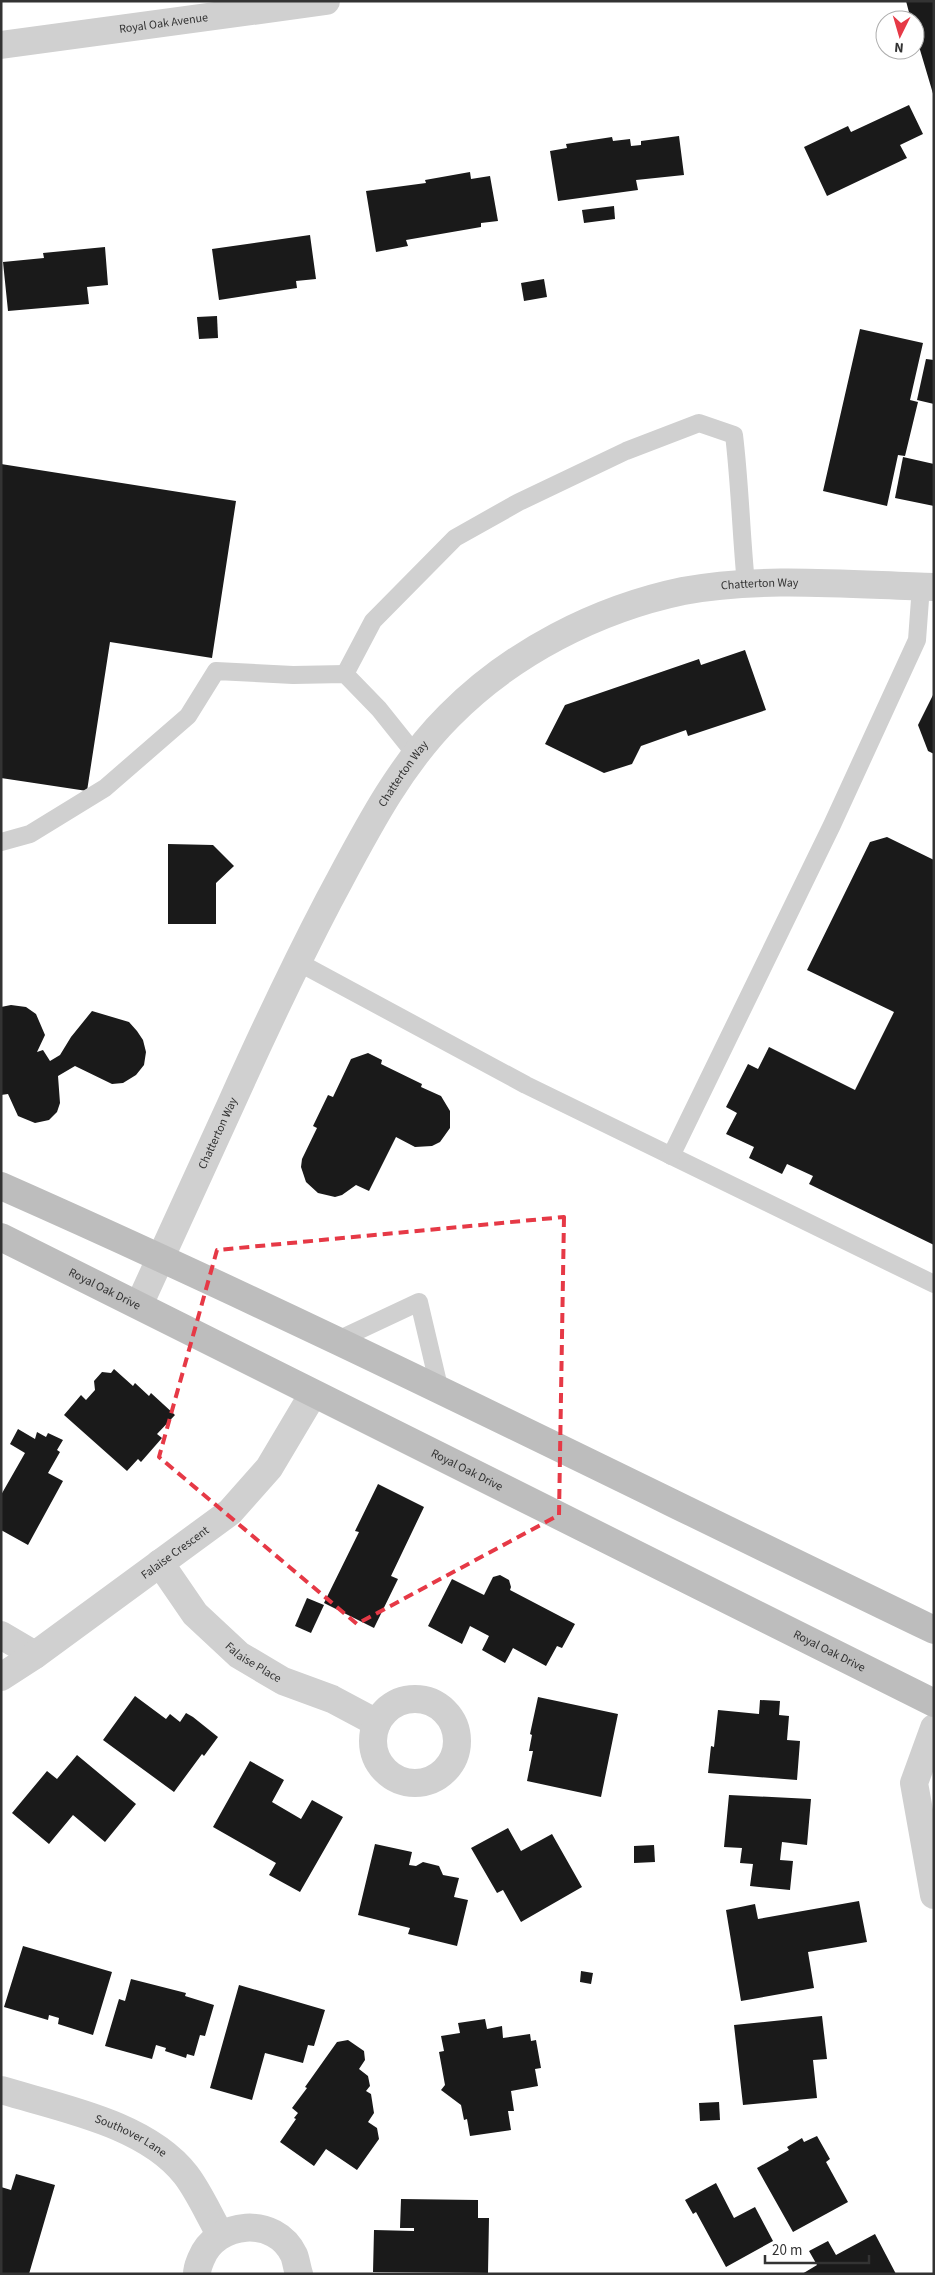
<svg xmlns="http://www.w3.org/2000/svg" width="935" height="2275" font-family="'Source Sans 3',sans-serif">
	<rect width="100%" height="100%" fill="#fff"/>
	<g fill="#1a1a1a">
		<path d="M906,1h28v96l-19,-64v-13h-4z"/>
		<path d="M909,105l14,29 -23,11 7,13 -80,38 -23,-49 44,-21 3,6z"/>
		<path d="M679,136l5,39 -48,5 2,10 -80,11 -8,-50 17,-3 -1,-4 46,-7 1,4 17,-2 1,7 10,-1v-4z"/>
		<path d="M470,172l1,7 19,-3 8,45 -17,2v4l-75,13 2,6 -32,6 -10,-61 60,-8 -1,-3z"/>
		<path d="M614,206l1,13 -31,4 -2,-13z"/>
		<path d="M310,235l6,44 -20,2 1,7 -78,12 -7,-51z"/>
		<path d="M105,247l3,38 -21,2 2,17 -81,7 -5,-49 41,-4 -1,-5z"/>
		<path d="M544,279l3,18 -23,4 -3,-18z"/>
		<path d="M217,316l1,22 -19,1 -2,-22z"/>
		<path d="M860,329l63,14 -13,57 8,2 -13,54 -7,-1 -11,51 -64,-15z"/>
		<path d="M926,359l8,1v44l-17,-4z"/>
		<path d="M903,457l31,7v42l-39,-8z"/>
		<path d="M1,464l235,37 -24,157 -102,-16 -23,149 -86,-13z"/>
		<path d="M745,650l21,60 -78,26 -2,-6 -45,16 -9,18 -28,9 -59,-29 20,-39 134,-46 2,6z"/>
		<path d="M934,693v61l-6,-3 -10,-26z"/>
		<path d="M887,837l47,23v385l-125,-61 4,-8 -26,-12 -5,10 -33,-16 5,-11 -28,-13 11,-21 -11,-6 22,-43 10,5 11,-22 86,43 39,-78 -87,-42 63,-128z"/>
		<path d="M168,844l45,1 21,21 -18,17v41h-48z"/>
		<path d="M11,1005l15,2 10,7 9,21 -8,17 6,-2 7,11 10,-6 11,-18 21,-26 37,11 8,9 6,9 3,12 -2,13 -8,10 -13,8 -11,1 -37,-18 -17,10 2,27 -3,9 -8,8 -14,3 -17,-7 -10,-22 -7,1v-88z"/>
		<path d="M368,1053l14,7 -1,4 41,20 -1,3 20,9 9,15v17l-10,14 -8,4 -17,1 -19,-10 -27,54 -13,-6 -14,10 -7,2 -17,-4 -12,-11 -5,-15 1,-8 15,-31 -4,-2 15,-31 5,2 18,-38z"/>
		<path d="M114,1369l19,17 2,-3 14,13 2,-3 24,22 -18,19 5,4 -21,24 -3,-3 -11,12 -63,-56 17,-20 5,5 9,-10 -1,-9 8,-9 9,1z"/>
		<path d="M18,1429l17,10 2,-7 9,5 2,-4 15,7 -6,10 3,2 -12,21 15,8 -35,64 -27,-15v-35l24,-42 -15,-9z"/>
		<path d="M378,1484l46,23 -33,69 7,3 -24,49 -50,-25 35,-71 -4,-1z"/>
		<path d="M500,1575l9,5 2,7 -1,3 65,34 -13,24 -5,-2 -11,20 -33,-18 -8,15 -23,-13 7,-14 -19,-10 -8,18 -34,-18 24,-47 32,16 9,-18z"/>
		<path d="M307,1598l17,7 -13,28 -16,-7z"/>
		<path d="M135,1696l31,23 4,-5 10,8 6,-9 7,4 25,20 -14,19 -2,-2 -28,38 -71,-52z"/>
		<path d="M538,1697l80,17 -17,83 -74,-16 6,-30h-4l3,-16 -2,-1z"/>
		<path d="M760,1700l20,1 -1,14 10,1 -2,24 13,1 -3,39 -89,-7 3,-27 3,1 4,-37 41,4z"/>
		<path d="M77,1755l59,49 -31,38 -32,-27 -24,29 -37,-31 35,-42 10,8z"/>
		<path d="M250,1761l34,19 -12,22 29,17 11,-19 31,17 -43,75 -31,-17 7,-12 -63,-36z"/>
		<path d="M729,1795l82,4 -4,46 -25,-3 -2,18 13,1 -3,29 -40,-4 3,-22 -13,-1 2,-15 -18,-1z"/>
		<path d="M508,1828l13,23 31,-17 30,53 -61,35 -18,-32 -6,3 -26,-45z"/>
		<path d="M375,1844l37,8 -3,13 7,1 7,-4 16,4 4,9 16,3 -5,19 14,3 -11,46 -49,-12 2,-6 -52,-13z"/>
		<path d="M654,1845l1,17 -21,1v-17z"/>
		<path d="M859,1901l8,41 -59,10 6,36 -73,13 -15,-91 29,-6 3,15z"/>
		<path d="M23,1946l89,26 -19,63 -35,-11 1,-6 -10,-3 -1,5 -44,-13z"/>
		<path d="M581,1971l12,2 -2,11 -11,-2z"/>
		<path d="M131,1979l55,14 -1,3 29,9 -9,31 -5,-1 -6,21 -7,-2 -1,4 -21,-7 1,-3 -10,-3 -4,14 -47,-13 14,-47 6,2z"/>
		<path d="M239,1985l86,25 -11,36 -6,-1 -5,18 -38,-10 -13,47 -42,-12z"/>
		<path d="M822,2016l5,43 -14,1 4,38 -74,7 -9,-80z"/>
		<path d="M485,2019l2,10 15,-3 1,12 27,-4 1,7 5,-1 5,28 -6,1 3,17 -27,5 3,20h-6l3,19 -41,6 -3,-17 -3,1 -3,-15 -20,-15 4,-5 -6,-33 5,-1 -3,-15 19,-3 -2,-10z"/>
		<path d="M348,2040l16,11 1,9 -6,9 9,7 2,10 -4,5 5,3 3,19 -6,9 9,6 2,11 -22,31 -31,-21 -12,17 -34,-24 16,-23 -2,-1 4,-5 -6,-5 15,-20 -2,-1 32,-45z"/>
		<path d="M719,2102l1,18 -20,1 -1,-18z"/>
		<path d="M817,2136l13,23 -4,3 22,40 -55,30 -36,-64 32,-18 -2,-3 15,-9 2,4z"/>
		<path d="M16,2174l39,11 -26,89h-28v-87l10,3z"/>
		<path d="M716,2183l18,35 21,-11 18,34 -47,26 -30,-55 -3,2 -8,-14z"/>
		<path d="M401,2199l77,1v18h11l-1,55 -115,-1 1,-42 40,1v-3h-14z"/>
		<path d="M875,2234l21,40h-94l15,-9 -8,-14 19,-10 8,14z"/>
	</g>
	<g fill="none" stroke-linecap="round" stroke-linejoin="round">
		<g stroke="#d0d0d0" stroke-width="18">
			<path d="M345,674l28,-53 82,-83 64,-36 107,-51 73,-28 35,12c6,49 7,99 12,149"/>
			<path d="M1,842l29,-8 75,-46 83,-72 28,-45 77,4 52,-1 34,35 36,45"/>
			<path d="M296,961l230,124 408,199"/>
			<path d="M671,1156l161,-331 85,-185 4,-54"/>
			<path d="M338,1340l81,-38 21,89"/>
		</g>
		<g stroke="#d0d0d0" stroke-width="28">
			<path id="s1" d="M1,45l325,-44"/>
			<path id="s2" d="M160,1563l35,51 44,41 44,26 49,18 45,24"/>
			<path d="M1,1635l34,20"/>
			<path id="s3" d="M1,1677l34,-22 195,-143 39,-44 44,-74"/>
			<circle cx="415" cy="1741" r="42"/>
			<path d="M934,1728l-20,55 20,112"/>
			<path id="s4" d="M1,2090c60,18 146,34 185,85 13,17 23,40 34,59"/>
			<path d="M197,2274c0,-6 2,-10 4,-15 15,-38 74,-44 93,-4 2,5 3,13 5,19"/>
		</g>
		<path stroke="#d0d0d0" stroke-width="28" id="s5" d="M139,1305c30,-67 61,-134 92,-201 31,-69 63,-137 98,-204 35,-65 68,-132 120,-184 62,-63 148,-107 234,-125 78,-15 172,-6 251,-4"/>
		<g stroke="#bdbdbd" stroke-width="28">
			<path d="M1,1186c315,139 623,295 933,444"/>
			<path id="s6" d="M1,1237l933,466"/>
		</g>
	</g>
	<path fill="none" stroke="#e63946" stroke-width="4" stroke-dasharray="10 6" stroke-linejoin="round" d="M564,1217l-5,298 -202,109 -198,-167 58,-207z"/>
	<g text-anchor="middle" dominant-baseline="central" stroke-width="5" stroke-linejoin="round" paint-order="stroke">
		<g font-size="12" fill="#333" stroke="#fff">
			<text stroke="none"><textPath href="#s1" startOffset="164">Royal Oak Avenue</textPath></text>
			<text stroke="none"><textPath href="#s5" startOffset="1014">Chatterton Way</textPath></text>
			<text stroke="none"><textPath href="#s5" startOffset="594">Chatterton Way</textPath></text>
			<text stroke="none"><textPath href="#s5" startOffset="189">Chatterton Way</textPath></text>
			<text stroke="none"><textPath href="#s6" startOffset="116">Royal Oak Drive</textPath></text>
			<text stroke="none"><textPath href="#s6" startOffset="521">Royal Oak Drive</textPath></text>
			<text stroke="none"><textPath href="#s3" startOffset="214">Falaise Crescent</textPath></text>
			<text stroke="none"><textPath href="#s6" startOffset="926">Royal Oak Drive</textPath></text>
			<text stroke="none"><textPath href="#s2" startOffset="138">Falaise Place</textPath></text>
			<text stroke="none"><textPath href="#s4" startOffset="138">Southover Lane</textPath></text>
		</g>
	</g>
	<rect width="935" height="2275" fill="none" stroke="#333333" stroke-width="5"/>
	<g transform="translate(900 35) rotate(185)"><circle r="24" fill="#ffffff" stroke="#adadad"/>
	<path d="M0-4L9 19L0 12L-9 19Z" fill="#e63946"/>
	<text y="-8" font-size="14" font-weight="bold" text-anchor="middle" fill="#333333">N</text>
	</g>
	<path d="M765 2255v8h104v-8" fill="none" stroke="#333333" stroke-width="2.5"/>
	<text x="772" y="2255" font-size="15" fill="#333333" stroke="#ffffff" stroke-width="4" paint-order="stroke">20 m</text>
</svg>
